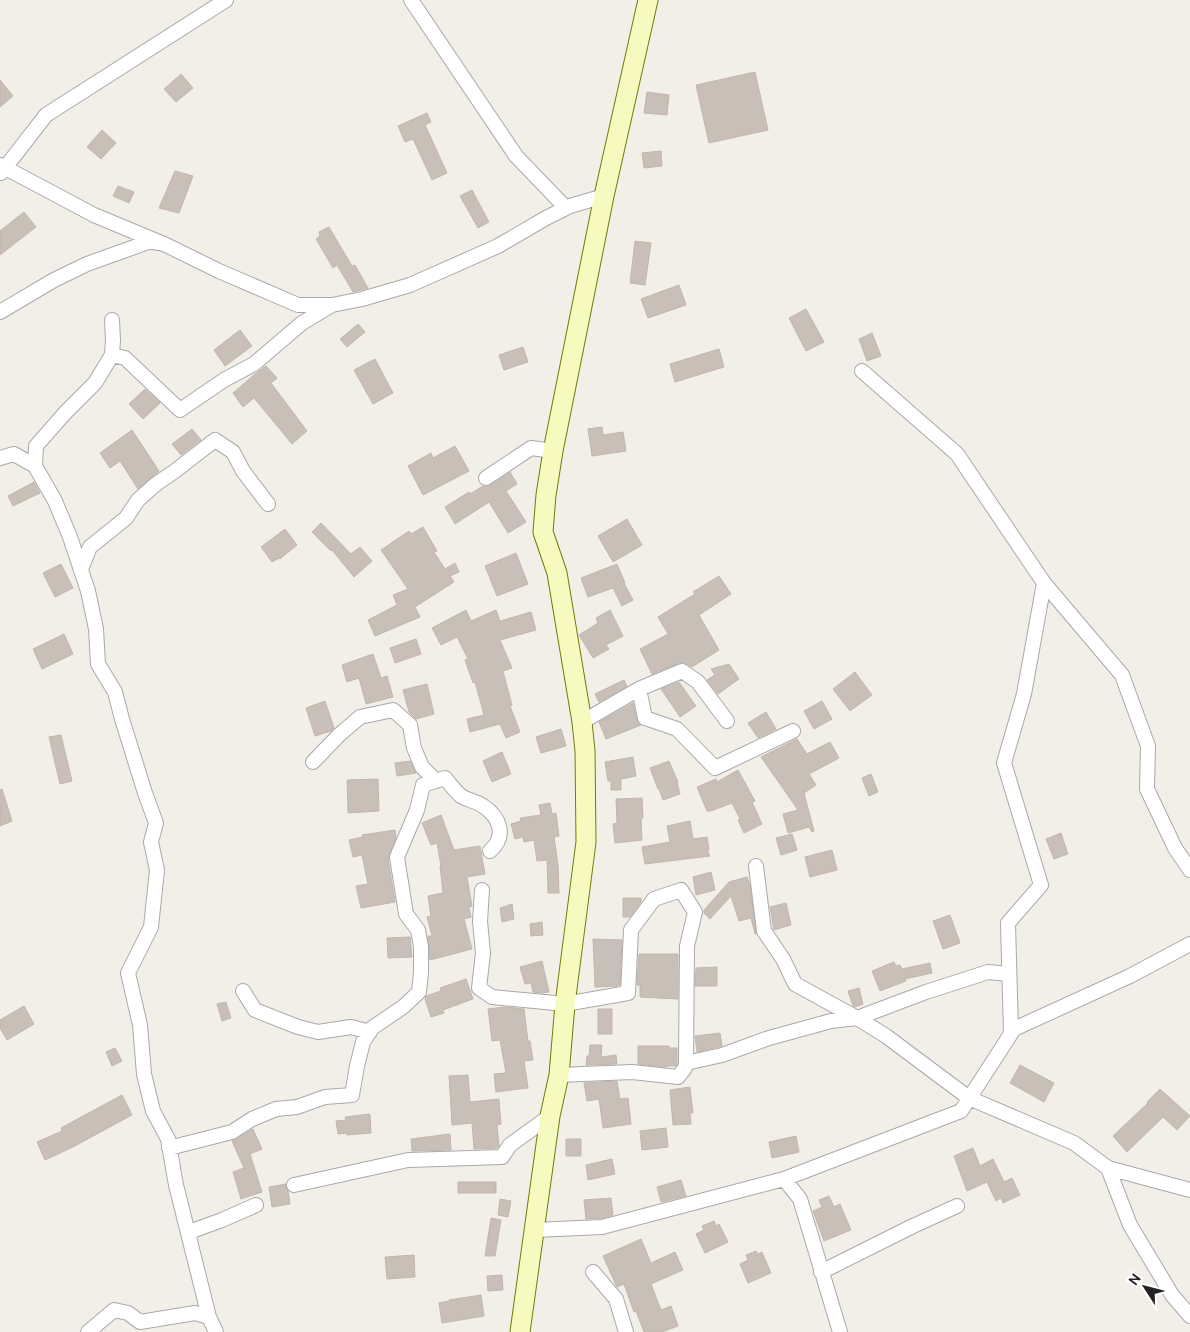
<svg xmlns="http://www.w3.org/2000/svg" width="1190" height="1332" viewBox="0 0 1190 1332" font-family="Ubuntu,sans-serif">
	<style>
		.building { fill: #c7bfb8; stroke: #c4b6ab }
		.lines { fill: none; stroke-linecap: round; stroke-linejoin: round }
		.minor-casing { stroke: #a9a9a9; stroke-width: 16 }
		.secondary-casing { stroke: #707d05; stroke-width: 21 }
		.minor { stroke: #fff; stroke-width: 14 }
		.secondary { stroke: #f7fabf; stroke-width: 19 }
	</style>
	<rect width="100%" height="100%" fill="#f2efe9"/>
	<path class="building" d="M755,72L768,130L709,143L696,85Z
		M181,74L193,88L176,102L164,89Z
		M0,80L13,96L0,107Z
		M647,92L669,95L667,115L644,113Z
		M427,113L431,122L425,125L447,173L432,180L413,139L405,142L398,126Z
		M102,130L116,143L101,159L87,147Z
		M661,151L662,166L644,168L642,153Z
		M175,171L193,176L179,213L159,208Z
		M118,186L134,192L129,203L113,196Z
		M472,190L489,222L478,228L460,196Z
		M24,212L36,227L0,255V231Z
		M329,227L352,266L355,265L368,288L353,292L337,265L333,268L316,239L320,236L319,232Z
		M635,241L651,243L645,285L630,283Z
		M679,285L686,305L648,318L641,299Z
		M806,309L824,342L806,351L789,318Z
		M358,324L365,332L347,347L340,339Z
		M240,330L252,346L225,366L214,350Z
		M872,333L881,356L867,361L859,339Z
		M523,347L528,362L504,370L499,355Z
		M719,349L724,367L675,382L670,364Z
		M375,359L393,393L373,404L354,370Z
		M266,366L277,378L271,383L307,431L292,444L254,398L243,407L233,393L255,374Z
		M145,389L160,403L143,419L129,404Z
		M602,427L603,435L623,432L626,451L592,456L588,429Z
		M192,429L201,440L181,455L172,444Z
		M132,430L159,471L138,489L120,461L110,468L100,453Z
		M455,446L469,471L423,495L408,466L431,453L433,458Z
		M510,472L517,484L506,491L526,522L508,533L489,502L455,524L445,507L469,492L470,494L483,486L487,487L491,485Z
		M34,482L40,493L13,506L8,496Z
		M627,519L642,545L613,562L598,536Z
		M321,523L351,554L360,547L372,561L354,577L332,550L331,551L312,532Z
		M423,527L437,551L434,552L445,569L455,563L459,572L450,576L454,582L415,607L420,617L375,636L368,620L397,605L393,595L408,589L381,550L409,531L411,534Z
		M285,529L297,545L280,559L279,558L272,562L261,547Z
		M516,553L528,584L497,596L485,566Z
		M61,564L73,588L55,597L43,573Z
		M617,564L625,583H624L633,600L622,606L613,588L588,597L581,578Z
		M719,576L731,594L699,615L719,650L692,667L683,662L679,663L652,674L640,649L668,634L658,617L695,594L693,592Z
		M466,610L471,621L496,610L500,621L531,612L536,630L500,640L512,668L503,671L512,705L510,706L520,732L506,738L500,724L470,732L467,719L484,715L475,682L473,683L465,660L468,659L457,637L441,645L432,628Z
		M610,610L623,636L606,645L609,649L593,658L579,635L598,623L596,618Z
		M64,634L73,654L42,669L33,649Z
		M416,639L421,654L395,663L390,648Z
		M373,654L381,678L387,676L393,697L366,704L359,678L347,682L342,665Z
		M729,664L739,679L718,694L707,680L715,675L711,669Z
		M855,672L872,695L850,711L833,689Z
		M624,680L627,686L599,702L595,694Z
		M679,682L696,706L680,717L661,689Z
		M427,684L434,714L416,719L409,712L403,690Z
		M325,701L334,728L331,731L315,736L306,708Z
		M822,701L832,719L814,729L804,711Z
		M633,703L637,720L641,725L606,739L599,722Z
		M766,712L776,729L758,738L748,723Z
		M561,729L566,746L541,753L536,737Z
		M61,735L72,781L60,784L49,737Z
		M797,739L807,754L830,742L839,758L809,774L816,785L804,793L814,831L812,832L809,827L788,833L783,814L798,810L761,757Z
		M502,752L511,774L492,782L483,761Z
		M633,757L636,776L621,779V790H611V781H608L605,762Z
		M410,761L416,773L397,776L395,763Z
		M669,761L678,782H677L680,794L663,800L659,789H658L650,768Z
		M738,770L755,801L752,802L762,824L744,833L738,820L740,819L732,803L711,811H707L697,787L716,779L717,782Z
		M871,774L878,792L869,796L862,778Z
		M378,779L379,811L348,813L347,780Z
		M2,789L12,821L0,826V790Z
		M642,798L643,818H641L642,840L615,843L613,824L617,823L616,799Z
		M550,803L552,814L556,813L559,836L554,837L558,865L559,893H548L547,860L537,861L534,840L524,842L523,837L515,839L511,824L521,821L520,818L541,815L539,805Z
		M441,815L454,850L480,846L485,874L467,877L472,906L469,907L471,917L464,919L472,949L430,960L428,936H432L427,917L431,916L428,896L443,893L440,866H441L437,843L431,845L422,823Z
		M690,821L693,839L707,837L709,850H707L710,856L645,864L642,847L670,842L667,826Z
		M395,830L396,838L388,858L395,902L361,908L356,886L368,884L362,855L353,857L349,840L363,837L362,835Z
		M1061,833L1068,854L1054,859L1046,839Z
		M792,834L797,850L781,855L776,838Z
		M832,850L837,870L810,877L805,857Z
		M711,872L715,890L696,895L693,877Z
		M747,877L750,885L756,934H755L751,918L739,921L731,896L710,919L704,913V910L729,882Z
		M623,898H641V902L630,917H623Z
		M786,903L791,925L774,930L770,907Z
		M512,904L514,919L502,922L500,908Z
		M950,915L960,943L943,949L933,921Z
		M542,922L543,935L531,936L530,924Z
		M410,937L412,957L388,958L387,938Z
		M593,939L622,940L620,986L595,987Z
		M639,954H678V999L640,997V985H637Z
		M542,961L549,992L542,993L533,992L531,983L525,984L520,967Z
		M894,962L896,966L900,965L902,969L930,963L932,973L905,979L906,981L880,991L872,971Z
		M717,967V986H695L696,968Z
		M466,979L473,999L443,1010L444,1013L431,1017L425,999L426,996L441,991L440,988Z
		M859,988L863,1004L855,1007L853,1006L848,991Z
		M226,1002L231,1018L222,1021L217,1004Z
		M24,1006L34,1024L7,1040L0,1028V1020Z
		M505,1007L524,1009L528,1041H530L533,1060L524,1061L528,1088L496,1092L494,1074L506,1073L500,1040L492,1041L488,1009Z
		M598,1009H612V1034H598Z
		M720,1033L722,1046L697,1052L695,1036Z
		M590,1045H602L601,1057L616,1055L617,1064L586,1065L587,1056H589Z
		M638,1046H669V1048H677V1064L676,1066H667V1067L638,1064Z
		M115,1048L122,1061L112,1066L106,1052Z
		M1020,1065L1054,1083L1044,1102L1010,1083Z
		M468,1075L470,1102L499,1099L501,1124L497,1125L499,1146L497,1148L474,1149L472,1123L452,1125L449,1076Z
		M617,1081L620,1099L628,1098L631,1124L603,1128L599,1099L587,1101L584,1083Z
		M690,1087L693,1113H690L691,1124L673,1125L670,1090Z
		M1160,1089L1190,1116L1177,1130L1163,1117L1127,1152L1113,1136L1148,1103L1147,1102Z
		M122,1095L132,1115L71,1148L45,1160L37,1142L62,1131L61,1128Z
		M370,1114L371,1133L347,1135V1133L338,1134L336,1121L346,1120L345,1117Z
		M666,1128L668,1147L642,1150L640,1131Z
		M253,1129L262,1149L250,1154L262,1192L241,1199L233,1172L244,1168L232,1141L237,1139Z
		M450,1134L451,1150L412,1151L411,1139Z
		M796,1136L799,1152L772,1158L769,1142Z
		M566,1139H581V1156H566Z
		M973,1148L980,1166L993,1159L1004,1182L1012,1178L1020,1195L1003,1203L1001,1198L996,1201L987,1182L967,1191L954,1156Z
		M612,1159L615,1174L588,1180L586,1165Z
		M681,1180L686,1196L661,1202L657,1187Z
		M458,1182H496V1193H458Z
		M286,1184V1187L288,1191L290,1204L272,1207L269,1187Z
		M829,1196L834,1207L840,1204L851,1230L824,1241L813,1211L822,1207L819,1200Z
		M611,1198L613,1215L603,1218L586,1219L584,1200Z
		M500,1199L511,1201L508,1217L498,1215Z
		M491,1218L501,1220L495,1256H485Z
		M714,1221L716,1226L719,1224L728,1242L705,1253L696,1234L704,1230L702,1226Z
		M641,1239L651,1263L675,1252L683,1270L651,1284L661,1310L671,1306L678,1326L662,1332H644L636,1311L634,1312L624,1284L617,1287L616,1285L603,1256Z
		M756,1251L758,1254L762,1252L771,1273L748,1283L740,1264L748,1260L746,1255Z
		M414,1255L415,1277L387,1279L385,1257Z
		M502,1275L503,1290L488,1291L487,1276Z
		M481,1295L484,1316L442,1323L439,1303L449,1301V1300Z"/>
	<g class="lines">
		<g class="minor-casing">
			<path id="minor" d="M411,0L516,156L566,208
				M0,165L94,215L166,245L219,271L298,305H332L362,299L410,285L498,246L546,218L570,206L604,196
				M1,173L46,115L226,0
				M0,312L54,280L87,264L151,241L158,243
				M112,355L125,358L180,410L224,380L254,364L302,323L332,305
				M862,371L957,454L1044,583L1024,694L1004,763L1041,885L1008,923L1011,1033
				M0,458L14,454L35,466L55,501L70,537L88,591L96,629L98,664L115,692L122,719L145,793L156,823L151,842L157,870L151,927L128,973L140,1025L144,1074L153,1111L168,1139L176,1185L209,1317L216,1332
				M35,466L36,446L65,413L95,383L112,355L113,340L112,320
				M486,478L531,448L553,451
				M81,569L90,547L126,518L138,500L156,484L175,471L215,440L233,452L243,471L268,504
				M1044,583L1122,675L1148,746L1147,789L1175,848L1190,870
				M639,689L645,718L677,729L715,768L793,731
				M582,722L639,689L682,671L698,682L727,721
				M313,762L339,735L360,717L393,710L410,725L414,748L422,767L436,781
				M756,866L764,931L783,959L795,984L857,1018L926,992L988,972L1009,974
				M482,890L480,921L483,953L479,988L492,997L565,1004L628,993L631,930L654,899L681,890L695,912L687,946L686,1063
				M243,991L255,1010L298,1027L318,1032L351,1027L370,1032
				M559,1075L632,1072L678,1077L685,1068L686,1063L722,1055L769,1038L831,1021L857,1018L886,1036L969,1098L1074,1143L1108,1168L1190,1190
				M169,1148L232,1132L252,1119L276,1109L297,1107L325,1097L352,1095L357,1066L363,1042L372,1028L403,1007L419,992L421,972V947L418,930L406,914L397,857L417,810L423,785L445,778C450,784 455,791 461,796C467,800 476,801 483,806C500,817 507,836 490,851
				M1108,1168L1130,1225L1172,1295L1190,1316
				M784,1179L800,1199L840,1332
				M294,1185L408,1160L502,1157L510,1145L550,1116
				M534,1230L602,1227L784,1179L961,1111L1014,1029L1130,976L1190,944
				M189,1232L222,1220L256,1205
				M593,1272L616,1299L626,1332
				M821,1272L913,1226L957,1206
				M88,1332L114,1310L128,1313L140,1322L195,1313L209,1317"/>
		</g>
		<g class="secondary-casing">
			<path id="secondary" d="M520,1332L550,1116L559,1075L565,1004L586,842L585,751L582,722L557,573L543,532L546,495L553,451L604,196L648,0"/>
		</g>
		<use href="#minor" class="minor"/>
		<use href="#secondary" class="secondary"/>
	</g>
	<g transform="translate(1145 1287) rotate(306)" stroke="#ffffff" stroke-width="4" paint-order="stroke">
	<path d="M0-4L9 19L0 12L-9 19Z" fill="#222222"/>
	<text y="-8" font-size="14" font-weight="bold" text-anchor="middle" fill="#222222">N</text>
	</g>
</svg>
